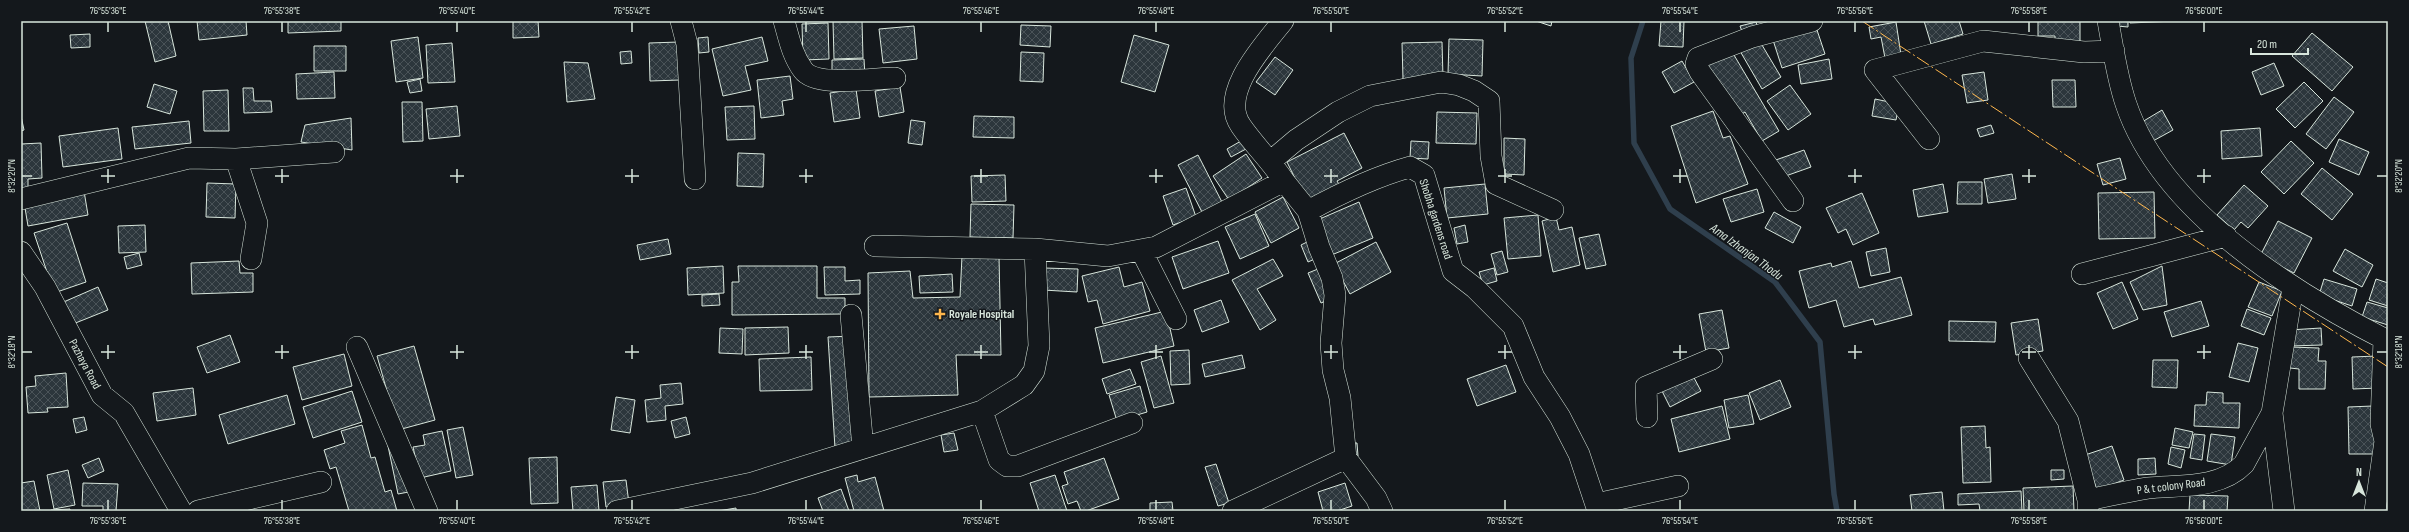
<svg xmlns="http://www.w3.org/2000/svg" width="2409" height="532" viewBox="0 0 2409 532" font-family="'Sofia Sans Condensed',sans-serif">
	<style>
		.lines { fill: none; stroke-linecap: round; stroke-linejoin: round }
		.stream { stroke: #2f3f4d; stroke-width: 5.5 }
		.building { fill: url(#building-cross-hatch); stroke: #d8e6dc }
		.minor-casing { stroke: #d8e6dc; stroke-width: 22 }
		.minor { stroke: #14181c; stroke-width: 21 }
		.power { stroke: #ffb74d; stroke-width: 1; stroke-dasharray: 14 3 2 3; stroke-linecap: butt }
		.ticks { fill: none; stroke: #d8e6dc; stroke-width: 1.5 }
		.poi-dot { fill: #ffb74d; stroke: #14181c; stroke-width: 1.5 }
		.labels { text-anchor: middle; stroke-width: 3; stroke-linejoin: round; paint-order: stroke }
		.street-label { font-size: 12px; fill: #d8e6dc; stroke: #14181c }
		.poi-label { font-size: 12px; font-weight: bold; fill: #d8e6dc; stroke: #14181c; text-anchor: start }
		.water-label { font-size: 13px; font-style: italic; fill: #d8e6dc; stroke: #14181c }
		.neatline { fill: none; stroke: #d8e6dc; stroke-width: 1.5 }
		.ticks-label { font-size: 10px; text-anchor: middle; fill: #d8e6dc }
	</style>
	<defs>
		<pattern id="building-cross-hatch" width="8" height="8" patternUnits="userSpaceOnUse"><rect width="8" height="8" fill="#2c363c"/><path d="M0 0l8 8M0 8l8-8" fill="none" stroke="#4a5358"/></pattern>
	</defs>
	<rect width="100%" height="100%" fill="#14181c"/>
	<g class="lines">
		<path class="stream" d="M1643,21L1631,58L1634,143L1670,209L1775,282L1820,342L1834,494L1837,511"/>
	</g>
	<path class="building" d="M145,21H168L176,56L155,62Z
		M197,21H246L247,35L199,40Z
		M288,21H341V31L288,33Z
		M513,21H538L539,37L513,38Z
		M833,21H862L863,58L834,59Z
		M1536,21H1552L1551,26Z
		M1661,21H1684L1683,47L1659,46Z
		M1924,21H1959L1963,34L1931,44Z
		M2038,21H2080V45L2055,46V36H2038Z
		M2117,21H2128V27L2117,26Z
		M2130,21H2175L2130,23Z
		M1756,22L1759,30L1743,34L1740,26Z
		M1896,22L1901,55L1885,58L1881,37L1871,39L1869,27Z
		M828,23L829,59L803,60L802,24Z
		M1021,25L1051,26L1050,47L1020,45Z
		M914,26L917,59L883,63L879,29Z
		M1816,27L1825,54L1782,68L1773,40Z
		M2312,33L2353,67L2332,91L2292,56Z
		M90,34V47L71,48L70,35Z
		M1134,35L1169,45L1155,92L1121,82Z
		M418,37L423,78L396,82L391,41Z
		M708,37L709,52L699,53L698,38Z
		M762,37L768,61L745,66L751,90L723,96L712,49Z
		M1449,39L1483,40L1482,76L1448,74Z
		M1759,40L1781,77L1762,89L1740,51Z
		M679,42L680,80L650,81L649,43Z
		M1442,42L1443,78L1403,79L1402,43Z
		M452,43L455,82L428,83L426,45Z
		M314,46H346V71H314Z
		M1731,50L1779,131L1762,141L1745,112L1739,116L1707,64Z
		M631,51L632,63L621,64L620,52Z
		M1021,52L1044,53L1043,82L1020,81Z
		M1275,57L1293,70L1275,95L1256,82Z
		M864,59L865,77L832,78V60Z
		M1829,59L1832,79L1801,84L1798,65Z
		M1682,61L1694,82L1674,93L1662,72Z
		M564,62L588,63L595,99L567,102Z
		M2274,63L2284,86L2261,95L2252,72Z
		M334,72L335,98L297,99L296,74Z
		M1984,72L1988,100L1967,103L1962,75Z
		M790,76L793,99L782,101L784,115L761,118L757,80Z
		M420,79L422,91L410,93L407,82Z
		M2052,80H2075L2076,107H2053Z
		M2304,82L2323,101L2295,128L2276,109Z
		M154,84L177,91L170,114L147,107Z
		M1790,85L1811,114L1788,130L1767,101Z
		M900,87L904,112L879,117L875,91Z
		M243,88H253L254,101H271L272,112L244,113Z
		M856,89L860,118L834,122L830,93Z
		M228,90L229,131H204L203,91Z
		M2334,97L2354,112L2326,149L2306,134Z
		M1875,99L1899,104L1896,120L1872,116Z
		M402,102H422L423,141L403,142Z
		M457,106L460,136L429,139L426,109Z
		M754,106L755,139L727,140L725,107Z
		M2162,110L2173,130L2153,141L2142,122Z
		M1713,111L1723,138L1730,136L1748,184L1696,203L1671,126Z
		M1437,112L1477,113L1476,144L1436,143Z
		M21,116L24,130L21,131Z
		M974,116L1014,117V138L973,137Z
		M351,118L352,150L301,142L305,125Z
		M911,120L925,122L922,145L908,143Z
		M189,121L191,143L135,149L132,127Z
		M1991,125L1994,133L1980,137L1977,129Z
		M118,128L122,159L63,167L59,136Z
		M2260,128L2262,156L2222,159L2221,131Z
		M1344,133L1362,168L1337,181L1340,186L1307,203L1287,162Z
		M1504,138L1525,139L1524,175L1504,174Z
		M2339,139L2369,152L2359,175L2329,162Z
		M1241,141L1246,149L1231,157L1227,149Z
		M1411,141L1429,142L1428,159L1410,158Z
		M2291,141L2314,163L2284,194L2261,172Z
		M41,143L42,178L28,179V190H21V144Z
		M1804,150L1811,167L1780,178L1773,161Z
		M738,153L764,154L763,187L737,186Z
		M1246,154L1262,178L1229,200L1213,176Z
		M1198,155L1225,208L1205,218L1178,165Z
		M2120,158L2126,179L2103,185L2097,164Z
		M2322,168L2353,194L2332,220L2301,194Z
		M2012,174L2016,199L1988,203L1984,179Z
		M1005,175L1006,201L972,202L971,176Z
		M1958,182H1982V204H1957Z
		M207,183L236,184L235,218L206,217Z
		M1485,184L1488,214L1447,218L1444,188Z
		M1943,184L1948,212L1918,217L1913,190Z
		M2244,185L2268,206L2248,228L2241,222L2234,230L2217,215Z
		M1186,188L1196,217L1173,225L1163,196Z
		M1757,189L1764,212L1731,222L1723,199Z
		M84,191L88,215L28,226L24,202Z
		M2154,192L2155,238L2099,239L2098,193Z
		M1862,193L1879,233L1853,245L1846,229L1838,233L1826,208Z
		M1283,197L1299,228L1271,243L1255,212Z
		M1359,202L1373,238L1329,256L1315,221Z
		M971,204L1014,205L1013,238L970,237Z
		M1774,212L1801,227L1793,243L1765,228Z
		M1255,214L1269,246L1240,259L1225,227Z
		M1538,215L1541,256L1508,259L1504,218Z
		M1556,217L1559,230L1572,227L1580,265L1553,272L1542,221Z
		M2278,221L2312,238L2294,273L2260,256Z
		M67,223L86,282L54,293L34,233Z
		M145,225L146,252L119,253L118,226Z
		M1465,225L1468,242L1457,244L1454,228Z
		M1599,234L1606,265L1586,269L1579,238Z
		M668,239L671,254L640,260L637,245Z
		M1218,241L1229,273L1183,289L1172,257Z
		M1309,241L1317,258L1308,262L1301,245Z
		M1376,242L1391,272L1350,294L1334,264Z
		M1886,248L1890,272L1871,276L1866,252Z
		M2345,249L2373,265L2362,287L2333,271Z
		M1502,251L1508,272L1497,275L1491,254Z
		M139,253L142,265L127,269L124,257Z
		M962,256H999L1001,355H956L958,395L869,397L868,273L910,271L913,298L960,297Z
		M1273,259L1283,276L1257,289L1276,320L1260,330L1232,280Z
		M239,261L240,273H253V292L192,294L191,263Z
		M1851,261L1859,288L1901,277L1912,315L1875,325L1873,319L1844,327L1836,300L1809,308L1799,271L1831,263L1832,267Z
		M723,266L724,293L688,295L687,268Z
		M738,266H817V298H845V314L732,315V282H739Z
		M2162,266L2167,305L2143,310L2130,282Z
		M824,267H845V281L860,280V294L825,295Z
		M1119,267L1124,287L1142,282L1150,311L1103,324L1097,300L1088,302L1082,276Z
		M1044,268L1078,269L1077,292L1043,290Z
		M1494,268L1497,281L1483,285L1479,272Z
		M1318,269L1331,299L1321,303L1308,273Z
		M952,274L953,292L920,293L919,276Z
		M2324,279L2357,289L2352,306L2319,295Z
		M2376,279L2388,283V306L2369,300Z
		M2122,282L2138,319L2113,329L2097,293Z
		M2259,282L2282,291L2272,316L2248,307Z
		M98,287L108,310L68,326L59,304Z
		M719,294L720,305L702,306V295Z
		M1221,300L1229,322L1202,332L1194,310Z
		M2201,301L2209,326L2172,337L2164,312Z
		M2367,302L2388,308V325L2362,317Z
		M2247,309L2271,318L2264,335L2241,326Z
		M1722,310L1729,348L1706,352L1699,314Z
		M1166,311L1174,346L1103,363L1095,328Z
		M2038,319L2043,351L2016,355L2011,323Z
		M1949,321L1996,322L1995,342L1949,341Z
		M788,327L789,353L745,355V328Z
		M720,328L743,329L742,354L719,353Z
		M2321,328L2322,345L2290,346L2289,330Z
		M230,335L240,362L207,373L197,347Z
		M852,336L859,447L835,448L828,337Z
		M2238,343L2258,348L2249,382L2229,377Z
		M414,346L435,420L398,430L377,356Z
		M2290,347L2319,348L2318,361H2326L2325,389H2299V369L2290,368Z
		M1189,350L1190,384L1171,385L1170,351Z
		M344,354L352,386L302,400L293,367Z
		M1242,355L1245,368L1205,377L1202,364Z
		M1161,356L1174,403L1154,408L1141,362Z
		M2377,356L2378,388L2353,389L2352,357Z
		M811,357L812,390L760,391L759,359Z
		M2153,360H2178L2177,388L2152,387Z
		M1506,365L1516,392L1477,406L1467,379Z
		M1130,369L1136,384L1107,394L1102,379Z
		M1691,372L1701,391L1670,407L1660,387Z
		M66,373L68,407L47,408L48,412L28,413L26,387L36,386L35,376Z
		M1780,380L1791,407L1760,420L1749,393Z
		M681,383L683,404L665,406L666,420L647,422L645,400L661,398L660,385Z
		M1140,386L1147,412L1117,421L1109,395Z
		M193,388L196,415L157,421L153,393Z
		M352,391L362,422L313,438L303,407Z
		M2207,392L2223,393V403H2240L2239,428L2194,426L2195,405H2206Z
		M287,395L295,424L228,444L219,415Z
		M1748,395L1754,424L1729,428L1724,400Z
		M616,397L635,400L630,433L611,430Z
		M1722,406L1730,439L1679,452L1671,419Z
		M2373,406L2380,454H2349L2348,407Z
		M84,417L87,430L76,433L73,419Z
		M686,417L690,434L675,438L671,421Z
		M362,425L371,458L375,457L385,492L391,490L397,511H349L336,467L330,469L324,450L345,443L341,431Z
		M1985,426L1986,448L1990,447L1991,482L1963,483L1961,427Z
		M463,427L473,475L456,478L447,430Z
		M2175,428L2193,432L2189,448L2172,445Z
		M442,431L451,471L420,478L413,447L425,445L423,435Z
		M954,433L958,450L944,452L941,435Z
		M2194,434L2205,435L2202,460L2190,458Z
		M2211,434L2235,437L2231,465L2207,461Z
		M404,443L414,491L398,494L388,446Z
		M1347,443H1357L1358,456L1348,457Z
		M2112,446L2124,480L2097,490L2085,455Z
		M2171,447L2185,450L2181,468L2168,464Z
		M557,457L558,503L531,504L529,458Z
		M99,458L104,471L88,478L82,465Z
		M1104,458L1119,499L1086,511H1081L1077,501L1068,504L1062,486L1068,484L1064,472Z
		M2155,458L2156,474L2138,475V459Z
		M1216,464L1229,503L1218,506L1205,467Z
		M68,470L75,505L54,509L47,475Z
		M2051,470H2064V479L2051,480Z
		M857,475L858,482L875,477L884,511H854L845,478Z
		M1055,475L1067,511H1039L1030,483Z
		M626,480L629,504L606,507L603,482Z
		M34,481L40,511H21V483Z
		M83,483L118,484L116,511H103V506H82Z
		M1345,483L1352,506L1337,511H1323L1318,492Z
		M597,485L599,511H573L571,487Z
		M2073,486L2074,511H2024L2023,488Z
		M841,489L849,511H823L818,498Z
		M2021,491L2022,511H1980L1979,504L1958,505V494Z
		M1942,492L1944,511H1912L1910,495Z
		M2190,495L2228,496L2227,511H2189Z
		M1172,502L1173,511H1150V503Z
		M736,508V511H718Z
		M70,509V511H52L51,510Z"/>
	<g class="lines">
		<g class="minor-casing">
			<path id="minor" d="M681,21L687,44L695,179
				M784,21C789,38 792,55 803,70C816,88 875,78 895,78
				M2108,21C2113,48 2117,78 2126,104C2162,212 2292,292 2388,341
				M1929,139L1875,70L1983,41L2084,52L2114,51
				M236,159L257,223L251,259
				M1271,161L1296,140L1338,112L1370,96L1441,82L1459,85L1474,91L1489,101L1491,156L1496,184L1553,210
				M1284,181L1308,211L1319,247L1332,278L1335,295L1331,343L1333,370L1340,398L1346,458L1376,498L1382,511
				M21,199L189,158L236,159L334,152
				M1793,201L1700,72L1696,64L1698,58L1752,37L1812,21
				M1308,211C1341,193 1374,177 1410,167L1424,175L1453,271L1475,288L1513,326L1534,377L1560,417L1579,454L1598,511
				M875,246L1035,249
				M1141,250L1176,319
				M21,252L45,287L102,395L124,413L181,511
				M2082,274L2226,236
				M851,315L863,448
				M357,347L427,511
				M2029,358L2068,421L2088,500
				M982,411L999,460L1007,466H1018L1132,423
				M2272,413L2284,511
				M1647,417L1646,387L1712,359
				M1596,504L1678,486
				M198,511L321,482
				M617,511L752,483L982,411L1024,385L1034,371L1039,346L1035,249L1108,256L1156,247L1284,181C1271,161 1254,145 1241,126C1218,94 1264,45 1283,21
				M1233,511L1346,458
				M2088,511V500C2108,496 2128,491 2148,488C2180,485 2220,489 2244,464L2272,413L2293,288
				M2375,511L2385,441L2381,424L2384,339"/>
		</g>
		<use href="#minor" class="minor"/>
		<path class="power" d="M1862,21L2388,367"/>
	</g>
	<path class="ticks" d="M108,22V32M282,22V32M457,22V32M632,22V32M806,22V32M981,22V32M1156,22V32M1331,22V32M1505,22V32M1680,22V32M1855,22V32M2029,22V32M2204,22V32M108,169V183M282,169V183M457,169V183M632,169V183M806,169V183M981,169V183M1156,169V183M1331,169V183M1505,169V183M1680,169V183M1855,169V183M2029,169V183M2204,169V183M22,176H32M101,176H115M275,176H289M450,176H464M625,176H639M799,176H813M974,176H988M1149,176H1163M1324,176H1338M1498,176H1512M1673,176H1687M1848,176H1862M2022,176H2036M2197,176H2211M2377,176H2387M108,345V359M282,345V359M457,345V359M632,345V359M806,345V359M981,345V359M1156,345V359M1331,345V359M1505,345V359M1680,345V359M1855,345V359M2029,345V359M2204,345V359M22,352H32M101,352H115M275,352H289M450,352H464M625,352H639M799,352H813M974,352H988M1149,352H1163M1324,352H1338M1498,352H1512M1673,352H1687M1848,352H1862M2022,352H2036M2197,352H2211M2377,352H2387M108,500V510M282,500V510M457,500V510M632,500V510M806,500V510M981,500V510M1156,500V510M1331,500V510M1505,500V510M1680,500V510M1855,500V510M2029,500V510M2204,500V510"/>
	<path class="poi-dot" d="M938 308h4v4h4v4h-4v4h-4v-4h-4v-4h4z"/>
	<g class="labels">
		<g class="street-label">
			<text transform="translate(1436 219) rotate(72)" y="4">Shobha gardens road</text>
			<text transform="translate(85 364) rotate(62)" y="4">Pazhaya Road</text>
			<text transform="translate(2171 486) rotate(-7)" y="4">P &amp; t colony Road</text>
		</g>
		<g class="poi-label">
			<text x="949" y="318">Royale Hospital</text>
		</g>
		<g class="water-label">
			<text transform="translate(1747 251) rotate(36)" y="5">Ama Izhanjan Thodu</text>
		</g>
	</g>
	<rect width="2409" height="532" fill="none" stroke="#14181c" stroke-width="44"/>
	<g transform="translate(2359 482)" stroke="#14181c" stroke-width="3" paint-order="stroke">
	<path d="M0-3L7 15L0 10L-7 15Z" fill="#d8e6dc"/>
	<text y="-6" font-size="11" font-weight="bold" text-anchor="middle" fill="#d8e6dc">N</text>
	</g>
	<path d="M2251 48v6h57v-6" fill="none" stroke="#d8e6dc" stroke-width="2"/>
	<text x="2257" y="48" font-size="12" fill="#d8e6dc" stroke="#14181c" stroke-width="3" paint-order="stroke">20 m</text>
	<rect x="22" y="22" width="2365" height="488" class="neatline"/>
	<g class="ticks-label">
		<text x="108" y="14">76°55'36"E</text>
		<text x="282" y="14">76°55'38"E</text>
		<text x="457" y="14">76°55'40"E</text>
		<text x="632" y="14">76°55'42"E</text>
		<text x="806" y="14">76°55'44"E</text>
		<text x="981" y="14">76°55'46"E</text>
		<text x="1156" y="14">76°55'48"E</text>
		<text x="1331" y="14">76°55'50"E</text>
		<text x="1505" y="14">76°55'52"E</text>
		<text x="1680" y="14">76°55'54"E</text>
		<text x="1855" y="14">76°55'56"E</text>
		<text x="2029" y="14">76°55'58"E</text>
		<text x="2204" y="14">76°56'00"E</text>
		<text transform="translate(11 176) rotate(-90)" y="4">8°32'20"N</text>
		<text transform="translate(2398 176) rotate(-90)" y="4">8°32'20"N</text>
		<text transform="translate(11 352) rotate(-90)" y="4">8°32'18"N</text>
		<text transform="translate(2398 352) rotate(-90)" y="4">8°32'18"N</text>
		<text x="108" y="524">76°55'36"E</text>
		<text x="282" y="524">76°55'38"E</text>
		<text x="457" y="524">76°55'40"E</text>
		<text x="632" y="524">76°55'42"E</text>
		<text x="806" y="524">76°55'44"E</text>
		<text x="981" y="524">76°55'46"E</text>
		<text x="1156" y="524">76°55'48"E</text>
		<text x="1331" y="524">76°55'50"E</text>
		<text x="1505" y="524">76°55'52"E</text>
		<text x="1680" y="524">76°55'54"E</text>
		<text x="1855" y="524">76°55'56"E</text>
		<text x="2029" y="524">76°55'58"E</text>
		<text x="2204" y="524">76°56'00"E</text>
	</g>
</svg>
